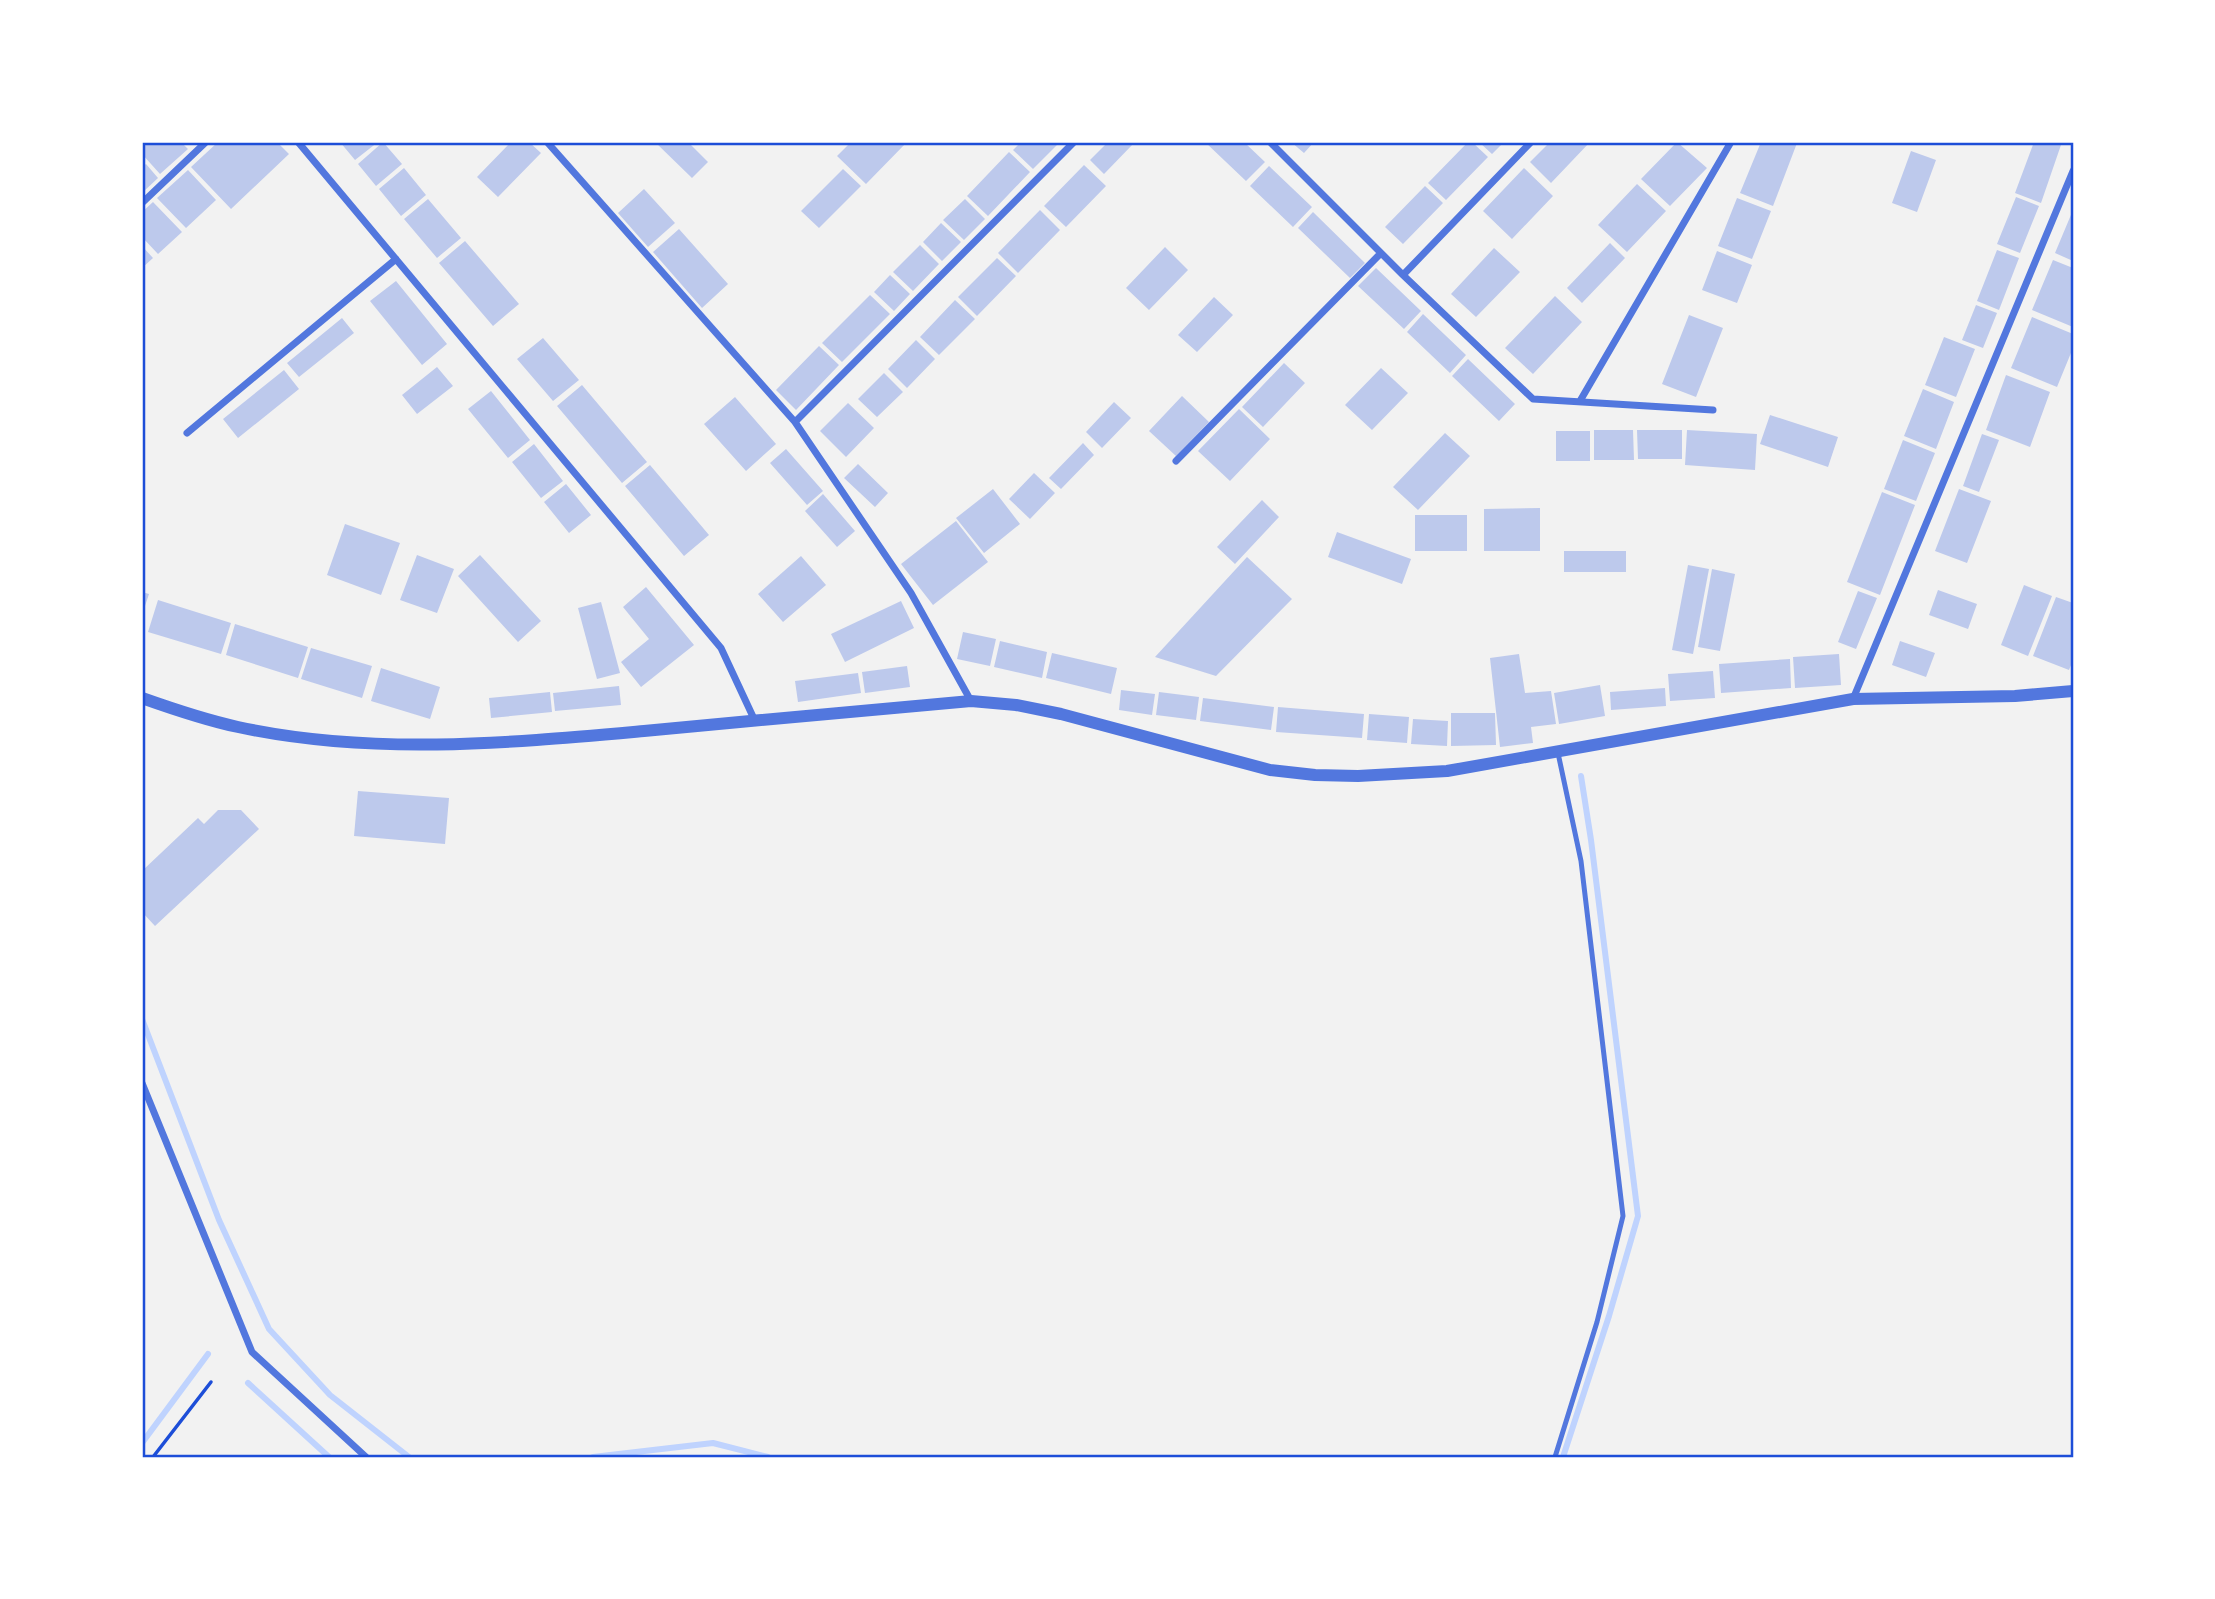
<svg xmlns="http://www.w3.org/2000/svg" width="2215" height="1599" viewBox="0 0 2215 1599" font-family="'Zilla Slab',serif">
	<style>
		.lines { fill: none; stroke-linecap: round; stroke-linejoin: round }
		.stream { stroke: #bfd3fe; stroke-width: 6 }
		.building { fill: #bdc9ec }
		.path { stroke: #1d4ed8; stroke-width: 3.5 }
		.service { stroke: #5277de; stroke-width: 5 }
		.minor { stroke: #5277de; stroke-width: 7 }
		.tertiary { stroke: #5277de; stroke-width: 12 }
		.neatline { fill: none; stroke: #1d4ed8; stroke-width: 2.5 }
	</style>
	<rect width="100%" height="100%" fill="#f2f2f2"/>
	<g class="lines">
		<path class="stream" d="M142,1019L219,1220L269,1329L330,1395L409,1457
			M248,1383L329,1457
			M142,1443L208,1354
			M593,1457L713,1443L768,1457
			M1563,1457L1609,1316L1638,1216L1591,840L1581,776"/>
	</g>
	<path class="building" d="M149,142H181L188,149L160,174L142,154V148Z
		M218,142H277L289,154L231,209L191,167Z
		M340,142H378L355,160Z
		M383,142L402,164L376,186L358,164Z
		M511,142H529L541,153L498,197L477,177Z
		M655,142H688L708,162L692,178Z
		M851,142H907L866,184L837,156Z
		M1021,142H1060L1033,169L1013,150Z
		M1108,142H1135L1104,174L1090,160Z
		M1205,142H1244L1265,162L1246,181Z
		M1291,142H1314L1304,153Z
		M1468,142H1472L1488,157L1446,200L1428,183Z
		M1479,142H1504L1492,154Z
		M1550,142H1590L1551,183L1530,162Z
		M1677,142L1707,168L1670,206L1641,179Z
		M1761,142L1797,143L1773,206L1740,193Z
		M2034,142H2062L2041,203L2015,193Z
		M1911,151L1936,160L1917,212L1892,203Z
		M1009,152L1030,172L988,216L967,196Z
		M146,164L158,178L142,193V167Z
		M1084,165L1106,186L1066,227L1044,206Z
		M1269,166L1312,207L1293,227L1250,186Z
		M404,168L426,195L401,216L379,189Z
		M1524,168L1553,196L1512,239L1483,211Z
		M843,169L861,186L819,228L801,211Z
		M188,170L216,200L186,228L157,198Z
		M1637,184L1666,211L1627,252L1598,225Z
		M1425,186L1443,203L1403,244L1385,227Z
		M644,189L675,223L648,247L618,213Z
		M2016,197L2039,206L2020,253L1997,244Z
		M1737,198L1771,211L1752,259L1718,246Z
		M428,199L461,238L437,258L404,219Z
		M965,199L985,219L964,240L943,220Z
		M153,202L182,232L158,254L142,237V212Z
		M1040,210L1060,230L1018,273L998,253Z
		M2073,210V261L2055,253Z
		M1313,212L1365,263L1350,278L1298,228Z
		M941,223L961,242L942,261L923,242Z
		M679,229L728,284L702,308L653,252Z
		M465,241L519,304L493,326L439,263Z
		M1610,243L1625,258L1582,303L1567,288Z
		M920,245L939,264L913,291L893,272Z
		M142,246L153,258L142,268Z
		M1165,247L1188,270L1149,310L1126,288Z
		M1494,248L1520,272L1476,317L1451,294Z
		M1997,250L2019,258L1999,310L1977,301Z
		M1717,251L1752,265L1737,303L1702,290Z
		M997,258L1016,276L977,316L958,297Z
		M2053,260L2073,268V327L2032,310Z
		M1376,268L1421,311L1404,329L1358,286Z
		M890,275L910,294L894,311L874,292Z
		M396,281L447,344L422,365L370,301Z
		M870,295L890,314L842,362L822,343Z
		M1555,296L1582,322L1533,374L1505,348Z
		M1214,297L1233,315L1197,352L1178,335Z
		M955,300L975,319L939,355L920,337Z
		M1976,305L1997,313L1983,348L1962,340Z
		M1423,314L1466,355L1450,373L1407,332Z
		M1689,315L1723,328L1696,397L1662,384Z
		M2032,317L2073,334V348L2057,387L2011,368Z
		M342,318L354,333L299,377L287,363Z
		M1944,337L1975,349L1956,397L1925,385Z
		M543,338L579,380L553,401L517,359Z
		M916,340L935,359L907,388L888,369Z
		M819,346L839,365L796,410L776,390Z
		M1468,359L1515,404L1499,421L1452,376Z
		M1284,363L1305,383L1263,427L1242,407Z
		M437,367L453,386L417,414L402,395Z
		M1381,368L1408,393L1372,430L1345,405Z
		M284,370L299,389L238,438L223,419Z
		M884,373L903,392L877,417L858,399Z
		M2006,375L2050,392L2030,447L1986,430Z
		M582,385L647,462L622,483L557,406Z
		M1923,389L1954,402L1936,449L1904,436Z
		M491,391L530,440L508,458L468,409Z
		M1182,396L1209,422L1176,456L1149,431Z
		M735,397L776,444L746,471L704,424Z
		M1114,402L1131,418L1102,448L1086,432Z
		M848,403L874,428L846,457L820,431Z
		M1239,409L1270,439L1230,481L1198,451Z
		M1770,415L1838,437L1828,467L1760,444Z
		M1594,430H1633L1634,460H1594Z
		M1637,430H1682V459H1638Z
		M1687,430L1757,434L1755,470L1685,465Z
		M1556,431H1590V461H1556Z
		M1445,433L1470,456L1418,510L1393,487Z
		M1982,434L1999,440L1979,492L1963,486Z
		M1903,440L1935,453L1916,501L1884,489Z
		M1083,443L1094,455L1061,489L1049,478Z
		M534,444L563,481L541,498L512,462Z
		M786,449L823,491L807,505L770,463Z
		M858,464L888,493L875,507L844,478Z
		M650,465L709,535L684,556L625,486Z
		M1034,473L1055,493L1030,519L1009,499Z
		M566,484L591,515L569,533L544,502Z
		M993,489L1020,524L984,553L956,518Z
		M1959,489L1991,501L1967,563L1935,551Z
		M1882,492L1915,505L1880,595L1847,582Z
		M823,494L855,531L837,547L805,511Z
		M1262,500L1279,517L1235,564L1217,547Z
		M1540,508V551H1484V509Z
		M1415,515H1467V551H1415Z
		M956,521L988,562L933,605L901,564Z
		M345,524L400,543L381,595L327,575Z
		M1337,532L1411,559L1402,584L1328,557Z
		M1564,551H1626V572H1564Z
		M417,555L454,569L437,613L400,600Z
		M480,555L541,621L518,642L458,576Z
		M801,556L826,585L783,622L758,594Z
		M1247,557L1292,599L1216,676L1155,657Z
		M1688,565L1709,569L1693,654L1672,650Z
		M1712,569L1735,574L1720,651L1698,647Z
		M2024,585L2052,596L2028,656L2001,645Z
		M646,587L694,645L641,687L621,662L649,639L623,607Z
		M1938,590L1977,604L1968,629L1929,615Z
		M1858,591L1877,598L1856,649L1838,642Z
		M142,592L149,594L142,615Z
		M2056,597L2073,603V660L2069,670L2033,656Z
		M158,600L231,623L221,654L148,632Z
		M901,601L914,628L845,662L831,634Z
		M601,602L620,673L597,679L578,608Z
		M235,624L308,647L298,678L226,655Z
		M963,632L996,639L990,666L957,659Z
		M1000,641L1047,652L1042,678L994,667Z
		M1900,641L1935,653L1926,677L1892,665Z
		M311,648L372,666L362,698L301,679Z
		M1052,653L1117,668L1111,694L1046,678Z
		M1519,654L1525,693L1551,691L1556,724L1531,727L1533,743L1500,747L1490,658Z
		M1839,654L1841,685L1795,688L1793,657Z
		M1790,659L1791,688L1721,693L1719,664Z
		M907,666L910,687L865,693L862,672Z
		M381,668L440,687L430,719L371,701Z
		M1713,671L1715,698L1670,701L1668,674Z
		M858,673L861,693L798,702L795,681Z
		M1600,685L1605,716L1559,724L1554,693Z
		M619,686L621,705L555,711L553,693Z
		M1665,688L1666,706L1611,710L1610,692Z
		M1121,690L1155,694L1152,715L1119,710Z
		M550,692L552,712L491,718L489,698Z
		M1159,692L1199,697L1196,720L1156,715Z
		M1203,698L1274,707L1271,730L1200,721Z
		M1278,707L1364,714L1362,738L1276,732Z
		M1451,713H1495L1496,745L1451,746Z
		M1369,714L1409,717L1407,743L1367,740Z
		M1413,719L1448,721L1447,746L1411,744Z
		M358,791L449,798L445,844L354,836Z
		M218,810H241L259,829L155,926L142,912V871L198,818L204,824Z"/>
	<g class="lines">
		<path class="path" d="M153,1457L211,1382"/>
		<path class="service" d="M1555,1457L1597,1322L1623,1216L1581,861L1558,753"/>
		<path class="minor" d="M298,142L721,648L755,721
			M547,142L795,422L911,593L971,701
			M1270,142L1403,275L1533,399L1713,410
			M142,203L206,142
			M1403,275L1531,142
			M1580,401L1731,142
			M795,422L1074,142
			M187,433L396,259
			M1176,461L1381,253
			M1853,699L2073,171
			M142,1083L252,1352L366,1457"/>
		<path class="tertiary" d="M142,698C173,709 205,720 238,727C372,756 509,743 644,731C753,721 862,710 971,701L1016,705L1061,714L1270,770L1315,775L1358,776L1447,771L1853,699L2015,696L2073,691"/>
	</g>
	<rect width="2215" height="1599" fill="none" stroke="#ffffff" stroke-width="287"/>
	<rect x="144" y="144" width="1928" height="1312" class="neatline"/>
</svg>
